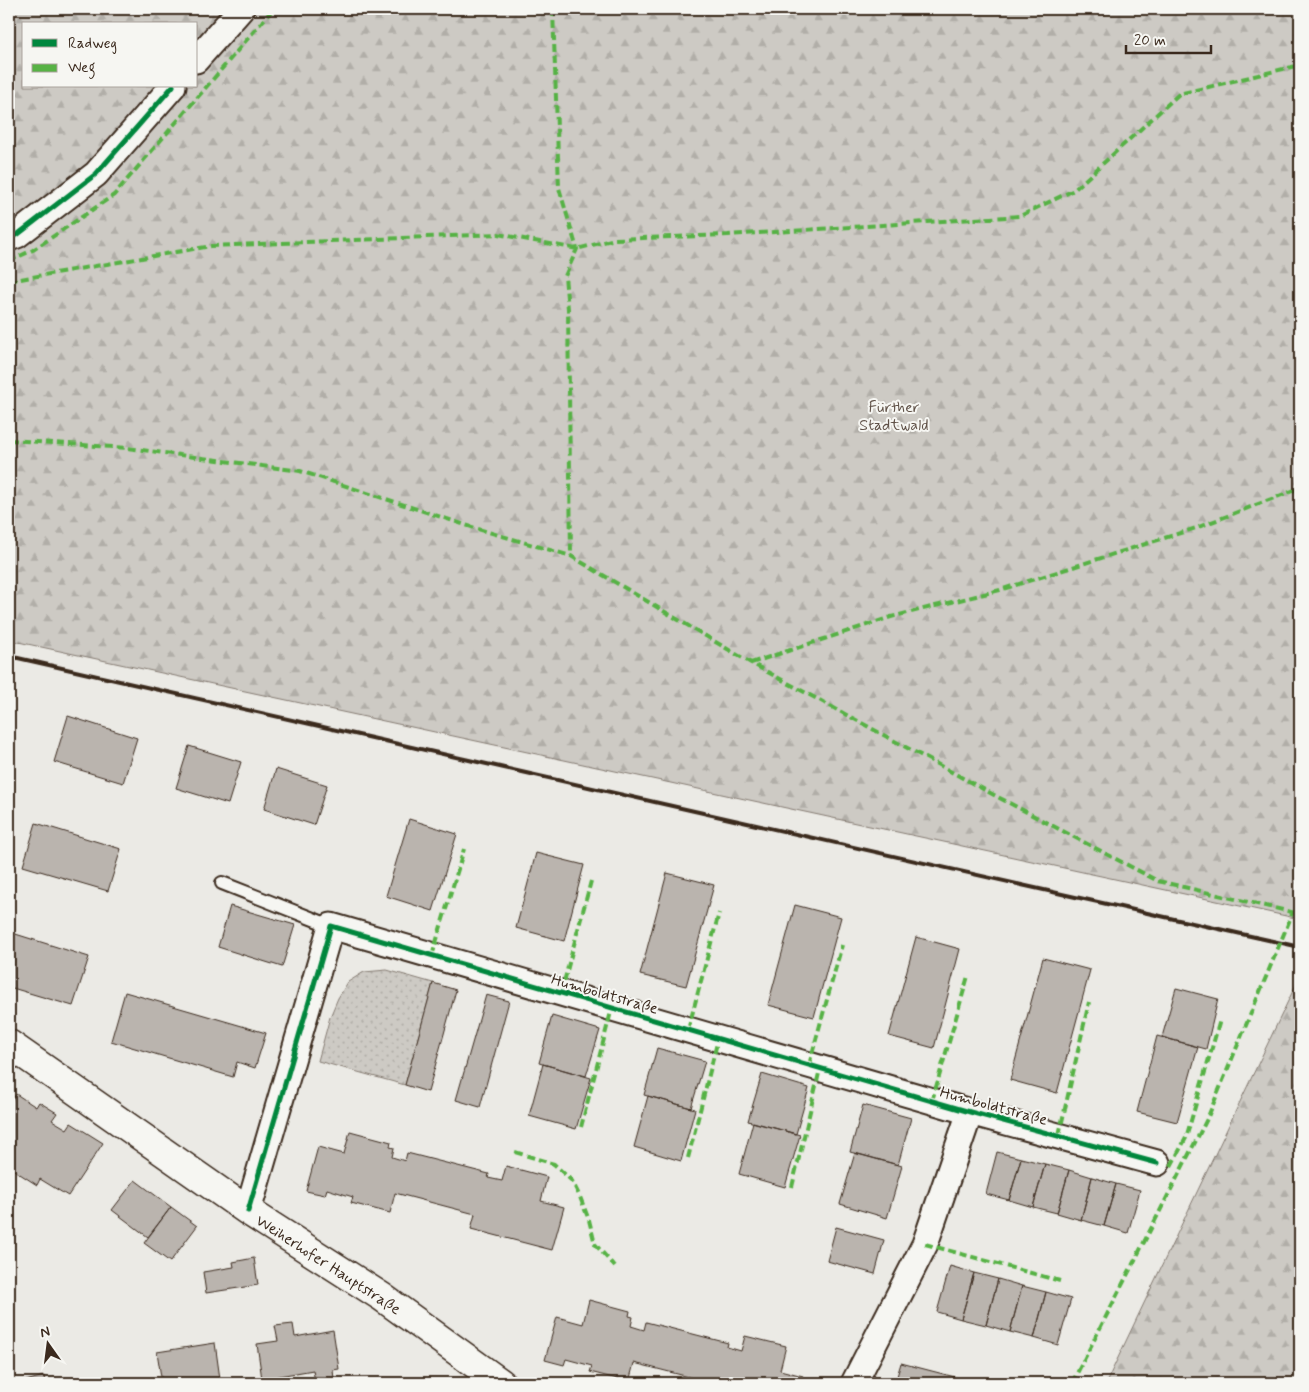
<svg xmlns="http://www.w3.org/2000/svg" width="1309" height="1392" viewBox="0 0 1309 1392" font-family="Mynerve,sans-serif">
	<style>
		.grass { fill: url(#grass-dots); stroke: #847a71 }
		.forest { fill: url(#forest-firs); stroke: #847a71; fill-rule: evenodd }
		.building { fill: #bab4ae; stroke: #3b2a1e }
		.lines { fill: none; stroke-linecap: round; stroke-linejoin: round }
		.lane-casing { stroke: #3b2a1e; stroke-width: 16 }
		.street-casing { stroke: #3b2a1e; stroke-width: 29 }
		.secondary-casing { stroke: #3b2a1e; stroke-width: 31 }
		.lane { stroke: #f6f6f2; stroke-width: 12 }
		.street { stroke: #f6f6f2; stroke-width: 25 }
		.secondary { stroke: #f6f6f2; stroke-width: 28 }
		.rail { stroke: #3b2a1e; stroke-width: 4 }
		.quiet { stroke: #57b245; stroke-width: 4; stroke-dasharray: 8 4; stroke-linecap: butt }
		.cycleway-casing { stroke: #f6f6f2; stroke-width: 8 }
		.cycleway { stroke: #00873e; stroke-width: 5 }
		.labels { text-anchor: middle; stroke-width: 4; stroke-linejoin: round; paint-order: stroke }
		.park-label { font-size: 16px; fill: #605248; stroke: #f6f6f2 }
		.street-label { font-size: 16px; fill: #3b2a1e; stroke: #f6f6f2 }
	</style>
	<defs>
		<pattern id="grass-dots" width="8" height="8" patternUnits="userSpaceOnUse" patternTransform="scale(1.25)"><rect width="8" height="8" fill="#cdcac4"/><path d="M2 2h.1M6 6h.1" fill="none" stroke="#b1aea8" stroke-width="1.8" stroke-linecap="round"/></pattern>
		<pattern id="forest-firs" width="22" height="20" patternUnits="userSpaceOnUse" patternTransform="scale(1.25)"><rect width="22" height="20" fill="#cdcac4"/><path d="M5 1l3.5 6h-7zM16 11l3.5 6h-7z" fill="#b1aea8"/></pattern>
	</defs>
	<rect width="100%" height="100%" fill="#ebeae5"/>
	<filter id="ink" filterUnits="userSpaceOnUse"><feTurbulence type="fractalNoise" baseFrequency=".02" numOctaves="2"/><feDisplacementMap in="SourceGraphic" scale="10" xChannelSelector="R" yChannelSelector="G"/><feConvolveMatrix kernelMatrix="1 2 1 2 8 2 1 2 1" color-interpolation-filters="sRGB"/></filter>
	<g filter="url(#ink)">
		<path class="grass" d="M387,970L433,983L405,1085L318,1061L330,1017L338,998L348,982L364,972Z"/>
		<path class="forest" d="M9,9H1300V919L9,640ZM24,24H196V86H24Z
			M1300,976V1383H1106Z"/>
		<path class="building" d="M68,716L137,738L123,783L54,762Z
			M189,746L241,762L228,804L176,788Z
			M276,769L327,785L314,825L264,809Z
			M409,819L457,834L433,911L386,896Z
			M36,823L121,849L108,891L23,866Z
			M536,853L584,865L564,941L516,928Z
			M667,873L714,885L686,986L640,975Z
			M795,905L841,917L814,1017L768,1005Z
			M230,906L295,925L282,967L218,947Z
			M9,932L89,957L73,1006L9,987Z
			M916,937L960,949L934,1048L889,1036Z
			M1043,958L1090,970L1057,1093L1010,1080Z
			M433,983L456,990L428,1092L405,1085Z
			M1176,988L1218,999L1206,1049L1162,1037Z
			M125,992L266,1033L255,1068L237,1062L233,1077L111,1041Z
			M486,995L509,1001L480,1107L456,1100Z
			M552,1016L600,1030L586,1076L539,1063Z
			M1157,1036L1198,1047L1177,1122L1137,1112Z
			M657,1048L705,1061L691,1108L644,1095Z
			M543,1064L591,1078L576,1129L529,1116Z
			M762,1074L809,1088L796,1134L748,1121Z
			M16,1094L36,1107L39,1102L57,1113L52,1120L67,1129L71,1123L103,1143L68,1196L40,1179L37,1185L9,1167V1105Z
			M648,1096L695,1109L681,1161L634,1147Z
			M863,1105L911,1118L898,1165L850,1152Z
			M753,1122L800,1135L785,1187L739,1174Z
			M350,1131L391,1142L390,1147L394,1148L392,1157L405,1161L407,1153L489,1174L488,1178L502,1181L506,1166L547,1177L541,1201L564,1207L552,1250L471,1229L475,1214L395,1193L390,1213L351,1203L353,1197L327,1189L325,1195L306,1191L318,1147L344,1154Z
			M997,1152L1021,1158L1009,1200L986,1194Z
			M855,1153L902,1166L887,1218L840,1204Z
			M1021,1158L1045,1164L1033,1207L1009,1200Z
			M1045,1164L1069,1170L1057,1213L1033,1207Z
			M1069,1170L1092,1177L1081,1220L1057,1213Z
			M1092,1177L1116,1184L1104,1226L1081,1220Z
			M135,1180L171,1207L148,1237L112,1210Z
			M1116,1184L1140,1190L1128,1233L1104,1226Z
			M171,1207L197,1226L170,1262L144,1243Z
			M836,1227L884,1240L875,1274L827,1261Z
			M254,1258L258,1285L206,1293L203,1272L234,1267L233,1262Z
			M950,1266L974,1273L961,1319L937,1312Z
			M974,1273L998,1279L986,1325L961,1319Z
			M998,1279L1022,1286L1010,1332L986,1325Z
			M1022,1286L1046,1292L1034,1338L1010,1332Z
			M1046,1292L1071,1299L1058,1345L1034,1338Z
			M589,1300L630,1311L629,1316L633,1317L631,1326L644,1330L646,1322L728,1343L727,1347L741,1351L745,1336L786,1346L780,1370L803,1376L801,1383H713L634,1363L629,1382L590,1372L592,1366L566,1359L564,1365L545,1360L557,1317L583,1324Z
			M293,1324L295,1337L333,1330L339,1369L333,1370L334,1379L315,1382L313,1370L262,1379L257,1344L278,1341L275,1326Z
			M215,1343L220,1379L190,1383H162L157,1352Z
			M901,1363L978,1383H895Z
			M44,1376L46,1383H18Z"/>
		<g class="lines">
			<g class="lane-casing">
				<path id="lane" d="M222,883L331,926"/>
			</g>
			<g class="street-casing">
				<path id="street" d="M196,60L241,9
					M9,238L17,235L96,174L173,86
					M248,1211L331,926L970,1112L1157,1163
					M854,1383L925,1244L970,1112"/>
			</g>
			<g class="secondary-casing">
				<path id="secondary" d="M9,1044L248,1211L382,1297L501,1383"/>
			</g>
			<use href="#lane" class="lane"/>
			<use href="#street" class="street"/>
			<use href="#secondary" class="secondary"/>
			<path class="rail" d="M9,656L1026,886L1300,947"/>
			<path class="quiet" d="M553,9L559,188L577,249L565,276L568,309L571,556
				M9,261L33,250L114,195L273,9
				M9,281L211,246L498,234L577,249L615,239L728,235L1020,216L1074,190L1179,94L1300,65
				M9,440L127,448L300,471L478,529L571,556L751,663L994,795L1158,881L1300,914
				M751,663L891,617L1000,590L1196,528L1300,488
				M432,956L464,849
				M561,993L591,881
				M688,1030L719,913
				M809,1065L842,945
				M932,1101L968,976
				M581,1127L612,1008
				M1059,1135L1089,1002
				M515,1152L554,1164L572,1181L580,1197L589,1220L595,1244L615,1267
				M688,1158L718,1039
				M1171,1166L1186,1138L1220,1020
				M792,1187L820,1069
				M925,1244L1060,1281
				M1072,1383L1207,1119L1293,912"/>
			<g class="cycleway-casing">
				<path id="cycleway" d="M9,238L17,235L96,174L173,86
					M248,1211L331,926L970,1112L1157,1163"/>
			</g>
			<use href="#cycleway" class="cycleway"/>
		</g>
	</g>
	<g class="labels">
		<g class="park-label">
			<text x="894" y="412">Fürther<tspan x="894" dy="18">Stadtwald</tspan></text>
		</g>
		<g class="street-label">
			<text transform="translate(605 993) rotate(16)" y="6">Humboldtstraße</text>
			<text transform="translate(994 1105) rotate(15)" y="6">Humboldtstraße</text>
			<text transform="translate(329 1264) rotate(33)" y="6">Weiherhofer Hauptstraße</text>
		</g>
	</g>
	<rect width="1309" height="1392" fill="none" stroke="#f6f6f2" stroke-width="30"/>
	<rect x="15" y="15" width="1279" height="1362" fill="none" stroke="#3b2a1e" stroke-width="2" filter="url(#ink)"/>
	<rect x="22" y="22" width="175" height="65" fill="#f6f6f2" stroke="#aba49d"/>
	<rect x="32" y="39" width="25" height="8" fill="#00873e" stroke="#aba49d"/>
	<text x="68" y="48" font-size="15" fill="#3b2a1e">Radweg</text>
	<rect x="32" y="64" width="25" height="8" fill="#57b245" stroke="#aba49d"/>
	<text x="68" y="72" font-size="15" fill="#3b2a1e">Weg</text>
	<g transform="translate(48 1344) rotate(346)" stroke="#f6f6f2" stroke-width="4" paint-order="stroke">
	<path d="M0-4L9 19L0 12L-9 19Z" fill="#3b2a1e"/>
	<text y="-8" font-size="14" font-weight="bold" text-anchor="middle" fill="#3b2a1e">N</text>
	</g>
	<path d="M1126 45v8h85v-8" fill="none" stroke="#3b2a1e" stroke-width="2.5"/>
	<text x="1134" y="45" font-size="15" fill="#3b2a1e" stroke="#f6f6f2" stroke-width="4" paint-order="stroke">20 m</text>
</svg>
